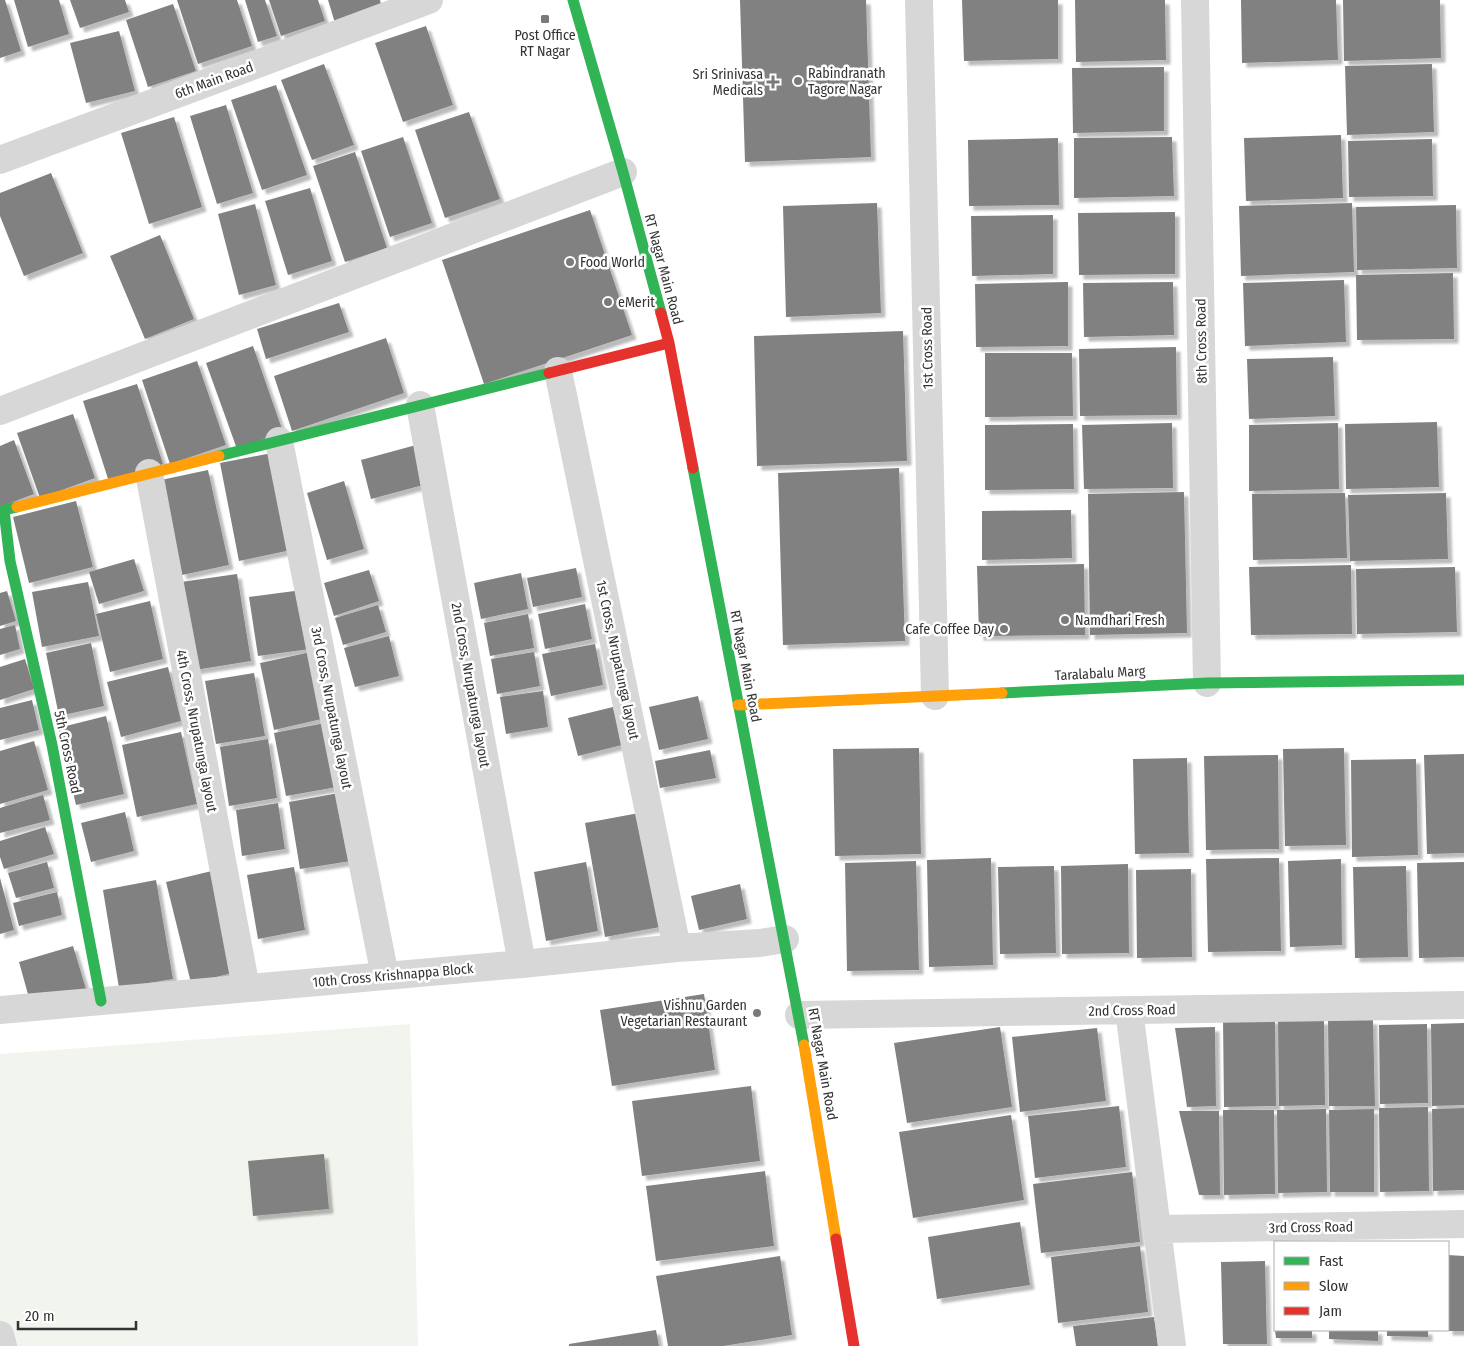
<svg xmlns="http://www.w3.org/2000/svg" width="1464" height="1346" viewBox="0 0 1464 1346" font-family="'Fira Sans Condensed',sans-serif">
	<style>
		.green { fill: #f1f5ed }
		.building { fill: #818181; filter: url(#shadow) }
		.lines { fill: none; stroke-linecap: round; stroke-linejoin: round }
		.street { stroke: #d7d7d7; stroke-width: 28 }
		.fast { stroke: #30b455; stroke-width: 11 }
		.slow { stroke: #ff9f0a; stroke-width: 11 }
		.jam { stroke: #e5322d; stroke-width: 11 }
		.poi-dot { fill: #7a7a7a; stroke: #fff; stroke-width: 2 }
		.labels { text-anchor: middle; stroke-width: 5; stroke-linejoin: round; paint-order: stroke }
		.poi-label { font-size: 14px; fill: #333; stroke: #fff; text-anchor: start }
		.street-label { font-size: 14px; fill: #333; stroke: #fff }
	</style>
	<defs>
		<filter id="shadow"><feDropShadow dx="4.5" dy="4.5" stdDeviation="1" flood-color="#0004"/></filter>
	</defs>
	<rect width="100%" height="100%" fill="#fff"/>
	<path class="green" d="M410,1024L418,1346H2L0,1338V1054Z"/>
	<path class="building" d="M0,0H5L21,51L0,58Z
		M14,0H59L69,34L28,47Z
		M70,0H125L129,12L80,28Z
		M177,0H237L252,46L198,64Z
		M245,0H265L277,36L258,42Z
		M269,0H318L325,21L281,36Z
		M328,0H380L382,8L335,23Z
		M740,0H866L871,157L745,162Z
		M962,0H1058V59L964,61Z
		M1075,0H1165L1166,60L1076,62Z
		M1241,0H1336L1338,60L1242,63Z
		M1343,0H1440L1441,58L1344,61Z
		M173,4L196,71L148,87L126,20Z
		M426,26L453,105L403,122L375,43Z
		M119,31L135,91L86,103L70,43Z
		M324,64L354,145L312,160L281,80Z
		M1432,64L1434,132L1347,135L1345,66Z
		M1164,67V131L1073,133L1072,68Z
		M276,85L307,175L262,190L231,100Z
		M226,105L253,193L217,204L190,116Z
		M469,112L500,199L445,218L415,130Z
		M174,117L202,207L149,224L121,133Z
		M1341,135L1343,198L1246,201L1244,138Z
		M403,137L432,223L390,237L361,151Z
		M1172,137L1174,196L1074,198V138Z
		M1058,138L1059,205L969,206L968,140Z
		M1432,139L1433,196L1349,197L1348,141Z
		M355,152L387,248L345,262L313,166Z
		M51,173L83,253L24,276L0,216V193Z
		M310,188L332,261L288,275L265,201Z
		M877,203L881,313L786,317L783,206Z
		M1352,203L1354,272L1241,276L1239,206Z
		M255,204L276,285L239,295L218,214Z
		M1456,205L1457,268L1357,270L1356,207Z
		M590,210L632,335L484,384L442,260Z
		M1175,212V274L1079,275L1078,213Z
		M1053,215V274L972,276L971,216Z
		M160,235L194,319L145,339L110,256Z
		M1453,273L1454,339L1357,340L1356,275Z
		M1344,280L1346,342L1245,346L1243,283Z
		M1068,282V346L976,347L975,284Z
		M1173,282L1174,335L1084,337L1083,283Z
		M339,303L349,332L266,359L257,329Z
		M903,331L907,461L757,466L754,336Z
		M386,338L404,393L292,431L274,376Z
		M253,346L283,432L237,449L206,363Z
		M1176,347L1177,415L1080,416L1079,349Z
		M985,353H1072L1073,416L985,417Z
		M1333,357L1335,416L1249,419L1247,359Z
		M197,361L226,445L170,464L142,380Z
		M137,384L163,464L109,482L83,401Z
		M73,414L95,478L40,498L17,433Z
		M1437,422L1439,487L1346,489L1345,424Z
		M1172,423L1173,488L1084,489L1082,425Z
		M1338,423L1339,489L1249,491V425Z
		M1073,424L1074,489L985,490V425Z
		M14,440L34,494L0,507V446Z
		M416,445L427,484L371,499L361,460Z
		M272,453L291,550L239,561L220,463Z
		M899,468L905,641L783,645L778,473Z
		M208,470L229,565L182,575L161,480Z
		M344,481L364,549L327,560L307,493Z
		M1184,492L1187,633L1090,635L1088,494Z
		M1345,493L1347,558L1253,560L1252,494Z
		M1446,493L1448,559L1350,561L1348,495Z
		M76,501L93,567L29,583L13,517Z
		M1071,510L1072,558L982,560V511Z
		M134,559L144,591L99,604L89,572Z
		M1084,564L1085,635L979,636L977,566Z
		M1351,565L1352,634L1251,635L1249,567Z
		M1455,567L1457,632L1357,634L1356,569Z
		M576,568L582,597L533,607L527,578Z
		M369,570L379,601L334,616L324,583Z
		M521,573L528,609L481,619L474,583Z
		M237,574L251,661L195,670L181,582Z
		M88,582L99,636L42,647L32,592Z
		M302,590L310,649L258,656L249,597Z
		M7,591L16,621L0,626V593Z
		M150,601L163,659L110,672L96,614Z
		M585,604L592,639L545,649L538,614Z
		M378,605L386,632L343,645L335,618Z
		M528,614L534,648L490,656L484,623Z
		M15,625L20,649L0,655V629Z
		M389,636L399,676L355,687L344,648Z
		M91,643L104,706L59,716L46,653Z
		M595,644L603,685L551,696L542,654Z
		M311,652L326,718L274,730L260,663Z
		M534,652L540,686L497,694L491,659Z
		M25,659L34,689L0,700V667Z
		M168,667L181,721L121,737L107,682Z
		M254,673L265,736L216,744L205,681Z
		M543,691L548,727L506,734L500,697Z
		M698,696L708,739L659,750L649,707Z
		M32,700L39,730L0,740V708Z
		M613,707L622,745L578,756L568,718Z
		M106,716L124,794L76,805L58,728Z
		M325,723L337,787L286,796L274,733Z
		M181,732L197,804L137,817L122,745Z
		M268,739L277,798L229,806L220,747Z
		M34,741L48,790L0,804V751Z
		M919,748L921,854L835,856L833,749Z
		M1344,748L1346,845L1285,846L1283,749Z
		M710,750L716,778L660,788L655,761Z
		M1464,754V853L1427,854L1424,755Z
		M1278,755L1279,849L1206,850L1204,756Z
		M1187,758L1189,853L1135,854L1133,759Z
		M1416,759L1418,855L1352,857L1351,760Z
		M339,793L351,861L300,869L289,802Z
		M43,795L50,820L0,833V808Z
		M278,803L285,849L242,856L236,810Z
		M125,812L134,851L91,862L81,823Z
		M639,813L660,927L605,937L585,823Z
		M45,827L54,854L4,869L0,857V841Z
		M991,858L993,965L929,967L927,860Z
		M1279,858L1281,951L1208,952L1206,859Z
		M1341,859L1342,945L1290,947L1288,861Z
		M916,861L919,970L847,971L845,863Z
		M47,862L54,888L16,898L8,873Z
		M586,862L598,931L546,941L534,872Z
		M1464,862V957L1419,958L1417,863Z
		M1128,864L1129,953L1062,954L1061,866Z
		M1054,866L1056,953L1000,954L998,867Z
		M1406,866L1408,957L1355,958L1353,867Z
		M294,867L305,930L258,939L247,875Z
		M1191,869L1192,957L1137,958L1136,870Z
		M216,870L241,971L191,983L166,882Z
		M0,878L14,930L0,934Z
		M156,880L173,979L119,988L103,890Z
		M740,884L747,919L699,930L691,896Z
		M57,892L62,915L19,926L13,903Z
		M73,946L86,989L31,1005L19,962Z
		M704,994L715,1070L612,1086L600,1010Z
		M1223,1019H1275L1276,1106L1224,1107Z
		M1278,1020H1324L1325,1105L1279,1106Z
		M1328,1020H1373L1375,1106H1329Z
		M1464,1023V1105L1432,1106L1431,1024Z
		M1427,1024L1428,1103L1380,1104L1379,1025Z
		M1000,1027L1012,1107L907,1123L894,1043Z
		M1215,1027L1216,1106L1187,1107L1175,1028Z
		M1097,1028L1106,1101L1020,1112L1012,1037Z
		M751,1086L760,1161L642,1176L632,1101Z
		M1119,1106L1126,1167L1035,1178L1028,1116Z
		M1428,1107L1429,1191L1380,1192L1379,1108Z
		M1464,1108V1190L1433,1191L1432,1109Z
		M1326,1109L1327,1192L1278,1193L1277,1110Z
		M1374,1109V1192H1330L1329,1110Z
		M1223,1110H1274L1275,1194L1224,1195Z
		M1179,1111H1219L1220,1195H1199Z
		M1011,1115L1024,1200L913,1218L899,1132Z
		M324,1154L329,1209L253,1216L248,1161Z
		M765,1171L774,1246L656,1261L646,1186Z
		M1132,1172L1140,1242L1041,1253L1033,1184Z
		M1020,1222L1030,1285L937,1299L928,1237Z
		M1140,1246L1148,1312L1058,1323L1051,1257Z
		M1448,1255L1464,1256V1331H1448Z
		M780,1256L792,1335L723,1346H668L656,1276Z
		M1265,1261L1267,1344H1223L1221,1262Z
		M1154,1317L1158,1346H1076L1073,1326Z
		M656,1330L659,1346H569V1344Z
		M1275,1330H1312V1338H1276Z
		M1329,1330H1378V1341L1329,1339Z
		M1387,1330H1428V1337L1387,1336Z"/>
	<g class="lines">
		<path class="street" d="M919,0L935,696
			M1195,0L1207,683
			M0,160L429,0
			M558,371L677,948
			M420,405L522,964
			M0,411L623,172
			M279,441L385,976
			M149,473L246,988
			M0,1010L522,964L677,948L760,943L785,939
			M1129,1010L1172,1346
			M799,1015L1464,1005
			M1157,1229L1464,1224
			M0,1335L3,1346"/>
		<path class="fast" d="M573,0L623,172L661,313
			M219,456L549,373
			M693,468L804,1045
			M17,507L4,510L10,561L52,745L101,1001
			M1002,693L1207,683L1464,680"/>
		<path class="slow" d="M17,507L219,456
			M738,705L1002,693
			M804,1045L836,1239"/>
		<path class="jam" d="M661,313L669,343L693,468
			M549,373L669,343
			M836,1239L854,1346"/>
	</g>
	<g class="poi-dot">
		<rect x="540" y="14" width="10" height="10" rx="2.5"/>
		<circle cx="798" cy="81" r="5"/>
		<path d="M770.5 74.5h5v5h5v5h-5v5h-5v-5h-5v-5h5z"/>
		<circle cx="570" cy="262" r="5"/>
		<circle cx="608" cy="302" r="5"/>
		<circle cx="1065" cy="620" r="5"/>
		<circle cx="1004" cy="629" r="5"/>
		<circle cx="757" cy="1013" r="5"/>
	</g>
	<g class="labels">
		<g class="poi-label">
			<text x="545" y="40" text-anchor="middle">Post Office<tspan x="545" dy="16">RT Nagar</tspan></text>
			<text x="808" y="78">Rabindranath<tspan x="808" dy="16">Tagore Nagar</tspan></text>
			<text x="763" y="79" text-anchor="end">Sri Srinivasa<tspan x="763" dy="16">Medicals</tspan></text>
			<text x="580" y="267">Food World</text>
			<text x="618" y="307">eMerit</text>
			<text x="1075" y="625">Namdhari Fresh</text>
			<text x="994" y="634" text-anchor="end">Cafe Coffee Day</text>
			<text x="747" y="1010" text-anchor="end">Vishnu Garden<tspan x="747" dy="16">Vegetarian Restaurant</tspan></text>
		</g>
		<g class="street-label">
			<text transform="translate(214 80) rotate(-20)" y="5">6th Main Road</text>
			<text transform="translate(664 269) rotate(75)" y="5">RT Nagar Main Road</text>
			<text transform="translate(1201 341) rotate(-91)" y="5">8th Cross Road</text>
			<text transform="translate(927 348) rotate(-91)" y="5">1st Cross Road</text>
			<text transform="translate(618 660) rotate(78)" y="5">1st Cross, Nrupatunga layout</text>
			<text transform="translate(746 666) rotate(79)" y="5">RT Nagar Main Road</text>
			<text transform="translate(1100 673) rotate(-3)" y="5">Taralabalu Marg</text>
			<text transform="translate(471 685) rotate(80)" y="5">2nd Cross, Nrupatunga layout</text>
			<text transform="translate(332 708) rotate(79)" y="5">3rd Cross, Nrupatunga layout</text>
			<text transform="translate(197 731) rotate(79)" y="5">4th Cross, Nrupatunga layout</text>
			<text transform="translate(68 752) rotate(78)" y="5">5th Cross Road</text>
			<text transform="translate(393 975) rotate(-5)" y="5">10th Cross Krishnappa Block</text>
			<text transform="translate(1132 1010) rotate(-1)" y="5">2nd Cross Road</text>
			<text transform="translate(823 1064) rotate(80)" y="5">RT Nagar Main Road</text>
			<text transform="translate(1311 1227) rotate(-1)" y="5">3rd Cross Road</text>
		</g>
	</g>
	<rect x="1274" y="1241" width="175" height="90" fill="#ffffff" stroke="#adadad"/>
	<rect x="1284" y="1257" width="25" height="8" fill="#30b455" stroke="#adadad"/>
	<text x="1319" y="1266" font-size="15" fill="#333333">Fast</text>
	<rect x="1284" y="1282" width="25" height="8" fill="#ff9f0a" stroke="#adadad"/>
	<text x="1319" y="1291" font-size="15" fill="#333333">Slow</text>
	<rect x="1284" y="1307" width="25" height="8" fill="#e5322d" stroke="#adadad"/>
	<text x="1319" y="1316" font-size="15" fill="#333333">Jam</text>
	<path d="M18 1321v8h118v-8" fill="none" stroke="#333333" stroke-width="2.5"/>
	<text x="25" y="1321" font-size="15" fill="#333333" stroke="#ffffff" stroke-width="4" paint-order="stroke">20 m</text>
</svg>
